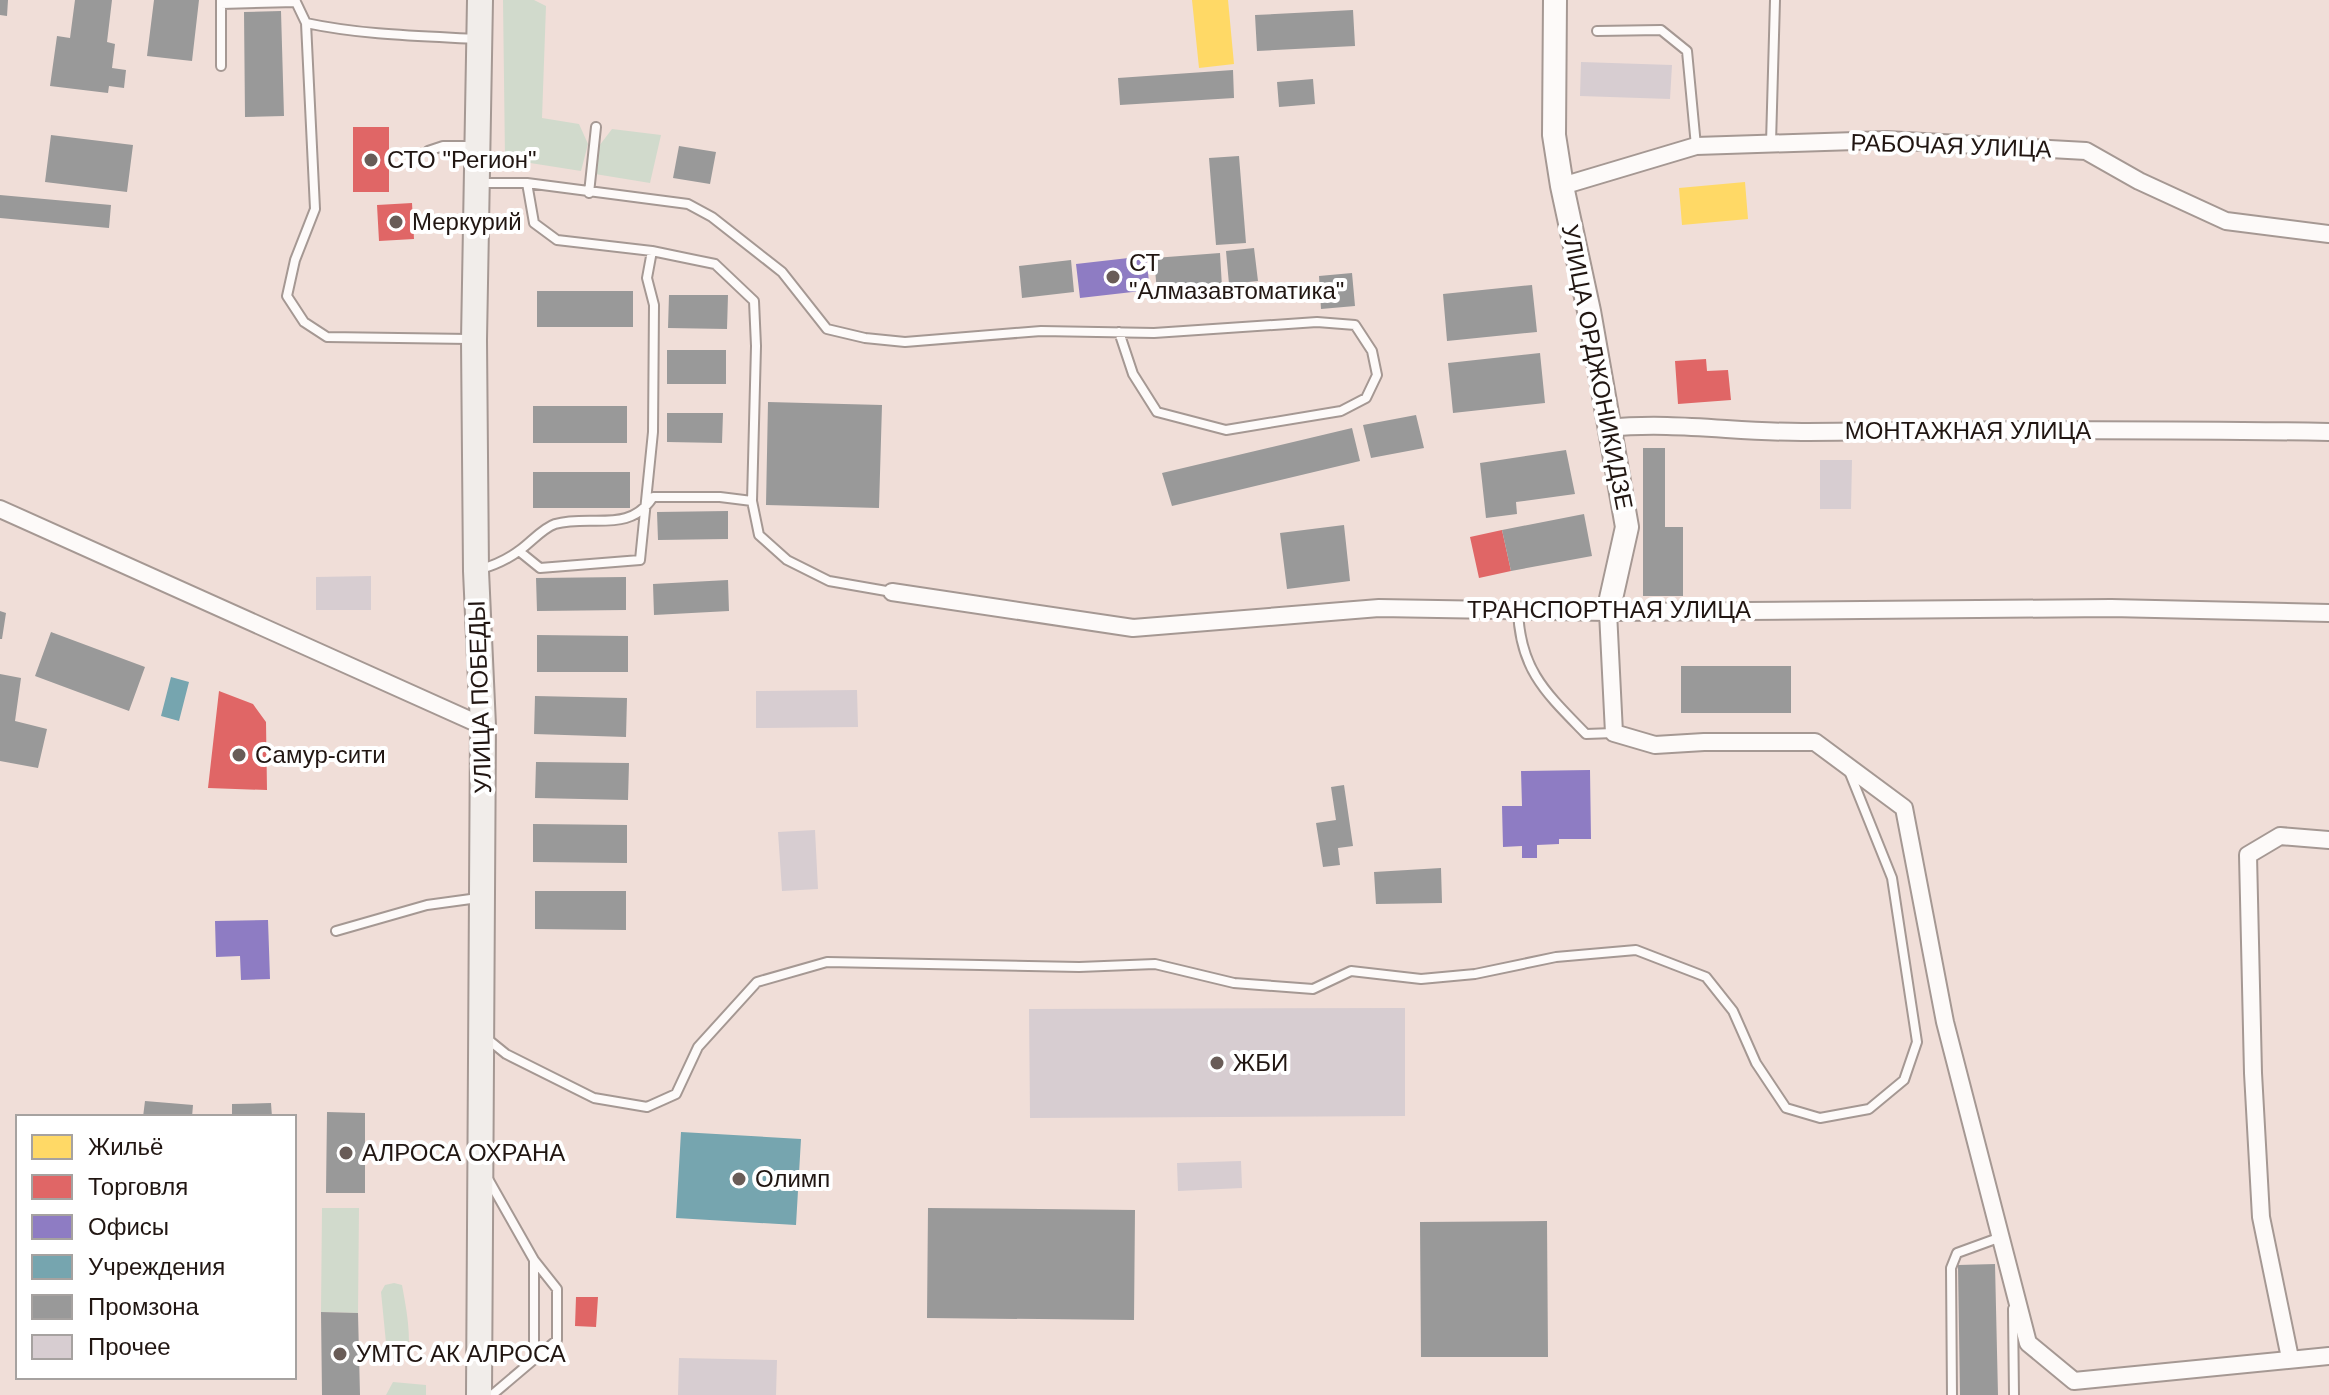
<svg xmlns="http://www.w3.org/2000/svg" width="2329" height="1395" viewBox="0 0 2329 1395" font-family="Helvetica,sans-serif">
	<style>
		.green { fill: #d1dacc }
		.homes { fill: #ffd966 }
		.shops { fill: #e06666 }
		.offices { fill: #8e7cc3 }
		.public { fill: #76a5af }
		.industry { fill: #999 }
		.building { fill: #d7cdd1 }
		.lines { fill: none; stroke-linecap: round; stroke-linejoin: round }
		.service-casing { stroke: #a59893; stroke-width: 12 }
		.minor-casing { stroke: #a59893; stroke-width: 20 }
		.tertiary-casing { stroke: #a59893; stroke-width: 26 }
		.secondary-casing { stroke: #a59893; stroke-width: 28 }
		.service { stroke: #fdfaf9; stroke-width: 8 }
		.minor { stroke: #fdfaf9; stroke-width: 16 }
		.tertiary { stroke: #fdfaf9; stroke-width: 22 }
		.secondary { stroke: #f1edea; stroke-width: 24 }
		.poi-dot { fill: #695c57; stroke: #fff; stroke-width: 3 }
		.labels { text-anchor: middle; stroke-width: 8; stroke-linejoin: round; paint-order: stroke }
		.street-label { font-size: 24px; fill: #211612; stroke: #fff }
		.poi-label { font-size: 24px; fill: #211612; stroke: #fff; text-anchor: start }
	</style>
	<rect width="100%" height="100%" fill="#f0ded8"/>
	<path class="green" d="M503,0H534L546,6L542,118L579,124L588,144L581,171L505,159Z
		M612,129L661,135L650,183L595,174L599,146Z
		M322,1208H359L358,1313L321,1312Z
		M394,1283L402,1285C406,1307 411,1332 408,1355L403,1359H392L387,1353L381,1292L385,1285Z
		M393,1382L426,1385V1395H386Z"/>
	<path class="homes" d="M1192,0H1228L1234,64L1199,68Z
		M1745,182L1748,219L1682,225L1679,188Z"/>
	<path class="shops" d="M353,127H389V192H353Z
		M412,203L414,239L379,241L377,205Z
		M1706,359L1707,371L1728,370L1731,400L1678,404L1675,361Z
		M1502,530L1511,571L1479,578L1470,537Z
		M219,691L253,704L266,722L267,790L208,788Z
		M576,1297H598L596,1327L575,1326Z"/>
	<path class="offices" d="M1146,256L1150,290L1080,298L1076,264Z
		M1590,770L1591,839H1559V844L1537,845V858H1522V846L1503,847L1502,806H1522L1521,771Z
		M268,920L270,979L241,980L240,956L216,957L215,921Z"/>
	<path class="public" d="M171,677L189,682L179,721L161,716Z
		M681,1132L801,1139L796,1225L676,1218Z"/>
	<path class="industry" d="M0,0H8L7,16L0,15Z
		M75,0H112L107,42L115,44L112,68L126,70L124,88L109,86L108,93L50,86L57,36L70,38Z
		M154,0H199L192,61L147,56Z
		M1353,10L1355,46L1257,51L1255,15Z
		M281,11L284,116L245,117L244,12Z
		M1233,70L1234,98L1120,105L1118,78Z
		M1313,79L1315,104L1279,107L1277,82Z
		M51,135L133,145L127,192L45,182Z
		M679,146L716,152L710,184L673,178Z
		M1239,156L1246,243L1216,245L1209,158Z
		M0,195L111,205L109,228L0,218Z
		M1254,248L1258,281L1229,284L1226,251Z
		M1220,253L1222,287L1157,292L1154,258Z
		M1071,260L1074,292L1022,298L1019,266Z
		M1352,273L1355,306L1321,309L1319,276Z
		M1532,285L1537,332L1447,341L1443,294Z
		M537,291H633V327H537Z
		M669,295H728L727,329L668,328Z
		M667,350H726V384H667Z
		M1540,353L1545,403L1453,413L1448,363Z
		M768,402L882,405L879,508L766,505Z
		M533,406H627V443H533Z
		M667,413H723L722,443L667,442Z
		M1416,415L1424,448L1371,458L1363,425Z
		M1352,428L1360,461L1172,506L1162,473Z
		M1643,448H1665V527H1683V596H1643Z
		M1566,450L1575,494L1516,502L1517,514L1486,518L1480,463Z
		M533,472H630V508H533Z
		M728,511V539L658,540L657,512Z
		M1584,514L1592,556L1511,571L1502,530Z
		M1344,525L1350,581L1287,589L1280,533Z
		M626,577V610L537,611L536,578Z
		M728,580L729,611L654,615L653,584Z
		M0,611L6,613L2,639H0Z
		M51,632L145,667L129,711L35,676Z
		M537,635L628,636V672H537Z
		M1681,666H1791V713H1681Z
		M0,674L21,678L15,721L47,729L38,768L0,761Z
		M535,696L627,698L626,737L534,734Z
		M536,762L629,763L628,800L535,798Z
		M1344,785L1353,846L1338,848L1340,865L1323,867L1316,823L1336,820L1331,787Z
		M533,824L627,825V863L533,862Z
		M1441,868L1442,903L1376,904L1374,872Z
		M535,891H626V930L535,929Z
		M145,1101L193,1105L192,1117H143Z
		M271,1103L272,1117H232V1104Z
		M327,1112L365,1113V1193H326Z
		M928,1208L1135,1210L1134,1320L927,1318Z
		M1547,1221L1548,1357H1421L1420,1222Z
		M1995,1264L1998,1395H1960L1958,1265Z
		M321,1312L358,1313L360,1395H322Z"/>
	<path class="building" d="M1581,62L1672,65L1670,99L1580,96Z
		M1820,460H1852L1851,509H1820Z
		M371,576V610H316V577Z
		M857,690L858,727L756,728V691Z
		M815,830L818,889L782,891L778,832Z
		M1405,1008V1116L1030,1118L1029,1009Z
		M1241,1161L1242,1188L1178,1191L1177,1163Z
		M679,1358L777,1360L776,1395H678Z"/>
	<g class="lines">
		<g class="service-casing">
			<path id="service" d="M221,0V66
				M295,0L306,23C362,35 420,36 478,39
				M221,4L296,2
				M306,23L315,209L295,260L287,296L304,322L327,337L470,339
				M1597,31L1661,30L1687,51L1696,146
				M1771,143L1775,0
				M428,151L443,146H476
				M480,183H527L688,204L712,217L782,272L827,329L865,338L905,342L1041,331L1154,333L1317,322L1355,325L1372,351L1377,375L1366,398L1341,411L1226,430L1157,412L1133,374L1119,332
				M527,183L534,223L557,240L652,251L715,264L754,301L756,346L752,501L759,535L787,560L829,581L892,592
				M589,193L596,127
				M519,551L540,568L640,560L653,432L654,305L647,278L652,251
				M481,569C495,565 508,559 520,550C531,542 543,528 555,524C592,514 629,534 653,497H720L752,501
				M1518,610C1520,670 1546,693 1586,734L1614,733
				M336,931L427,905L478,898
				M485,1037L506,1054L594,1098L647,1107L676,1094L698,1047L757,982L827,962L1079,967L1155,964L1234,983L1313,989L1351,971L1421,979L1475,974L1556,957L1636,950L1706,977L1733,1011L1756,1063L1786,1108L1820,1118L1869,1109L1904,1080L1917,1042L1892,878L1849,771
				M487,1177L534,1260L557,1289V1340L492,1395
				M534,1261V1359
				M2013,1309L2014,1395
				M1952,1395L1951,1268L1957,1253L2001,1237"/>
		</g>
		<g class="minor-casing">
			<path id="minor" d="M1562,186L1696,146L1887,140L2086,151L2139,181L2226,221L2329,234
				M1608,428C1674,421 1741,433 1808,432C1981,430 2155,429 2329,432
				M0,509L483,726
				M892,592L1133,628L1379,608L1608,612L2111,608L2329,613
				M1608,612L1614,733L1655,745L1704,742H1815L1904,808L1945,1022L2028,1343L2074,1381L2329,1356
				M2290,1358L2261,1217L2253,1073L2248,855L2280,836L2329,840"/>
		</g>
		<g class="tertiary-casing">
			<path id="tertiary" d="M1555,0L1554,135L1562,186L1589,311L1627,527L1608,612"/>
		</g>
		<g class="secondary-casing">
			<path id="secondary" d="M479,1395L483,726L476,571L474,340L480,0"/>
		</g>
		<use href="#service" class="service"/>
		<use href="#minor" class="minor"/>
		<use href="#tertiary" class="tertiary"/>
		<use href="#secondary" class="secondary"/>
	</g>
	<g class="poi-dot">
		<circle cx="371" cy="160" r="8"/>
		<circle cx="396" cy="222" r="8"/>
		<circle cx="1113" cy="277" r="8"/>
		<circle cx="239" cy="755" r="8"/>
		<circle cx="1217" cy="1063" r="8"/>
		<circle cx="346" cy="1153" r="8"/>
		<circle cx="739" cy="1179" r="8"/>
		<circle cx="340" cy="1354" r="8"/>
	</g>
	<g class="labels">
		<g class="street-label">
			<text transform="translate(1951 146) rotate(2)" y="8">РАБОЧАЯ УЛИЦА</text>
			<text transform="translate(1597 367) rotate(79)" y="8">УЛИЦА ОРДЖОНИКИДЗЕ</text>
			<text x="1968" y="439">МОНТАЖНАЯ УЛИЦА</text>
			<text x="1609" y="618">ТРАНСПОРТНАЯ УЛИЦА</text>
			<text transform="translate(480 697) rotate(-92)" y="8">УЛИЦА ПОБЕДЫ</text>
		</g>
		<g class="poi-label">
			<text x="387" y="168">СТО "Регион"</text>
			<text x="412" y="230">Меркурий</text>
			<text x="1129" y="271">СТ<tspan x="1129" dy="28">"Алмазавтоматика"</tspan></text>
			<text x="255" y="763">Самур-сити</text>
			<text x="1233" y="1071">ЖБИ</text>
			<text x="362" y="1161">АЛРОСА ОХРАНА</text>
			<text x="755" y="1187">Олимп</text>
			<text x="356" y="1362">УМТС АК АЛРОСА</text>
		</g>
	</g>
	<rect x="16" y="1115" width="280" height="264" fill="#ffffff" stroke="#a6a2a0" stroke-width="2"/>
	<rect x="32" y="1135" width="40" height="24" fill="#ffd966" stroke="#a6a2a0" stroke-width="2"/>
	<text x="88" y="1155" font-size="24" fill="#211612">Жильё</text>
	<rect x="32" y="1175" width="40" height="24" fill="#e06666" stroke="#a6a2a0" stroke-width="2"/>
	<text x="88" y="1195" font-size="24" fill="#211612">Торговля</text>
	<rect x="32" y="1215" width="40" height="24" fill="#8e7cc3" stroke="#a6a2a0" stroke-width="2"/>
	<text x="88" y="1235" font-size="24" fill="#211612">Офисы</text>
	<rect x="32" y="1255" width="40" height="24" fill="#76a5af" stroke="#a6a2a0" stroke-width="2"/>
	<text x="88" y="1275" font-size="24" fill="#211612">Учреждения</text>
	<rect x="32" y="1295" width="40" height="24" fill="#999999" stroke="#a6a2a0" stroke-width="2"/>
	<text x="88" y="1315" font-size="24" fill="#211612">Промзона</text>
	<rect x="32" y="1335" width="40" height="24" fill="#d7cdd1" stroke="#a6a2a0" stroke-width="2"/>
	<text x="88" y="1355" font-size="24" fill="#211612">Прочее</text>
</svg>
